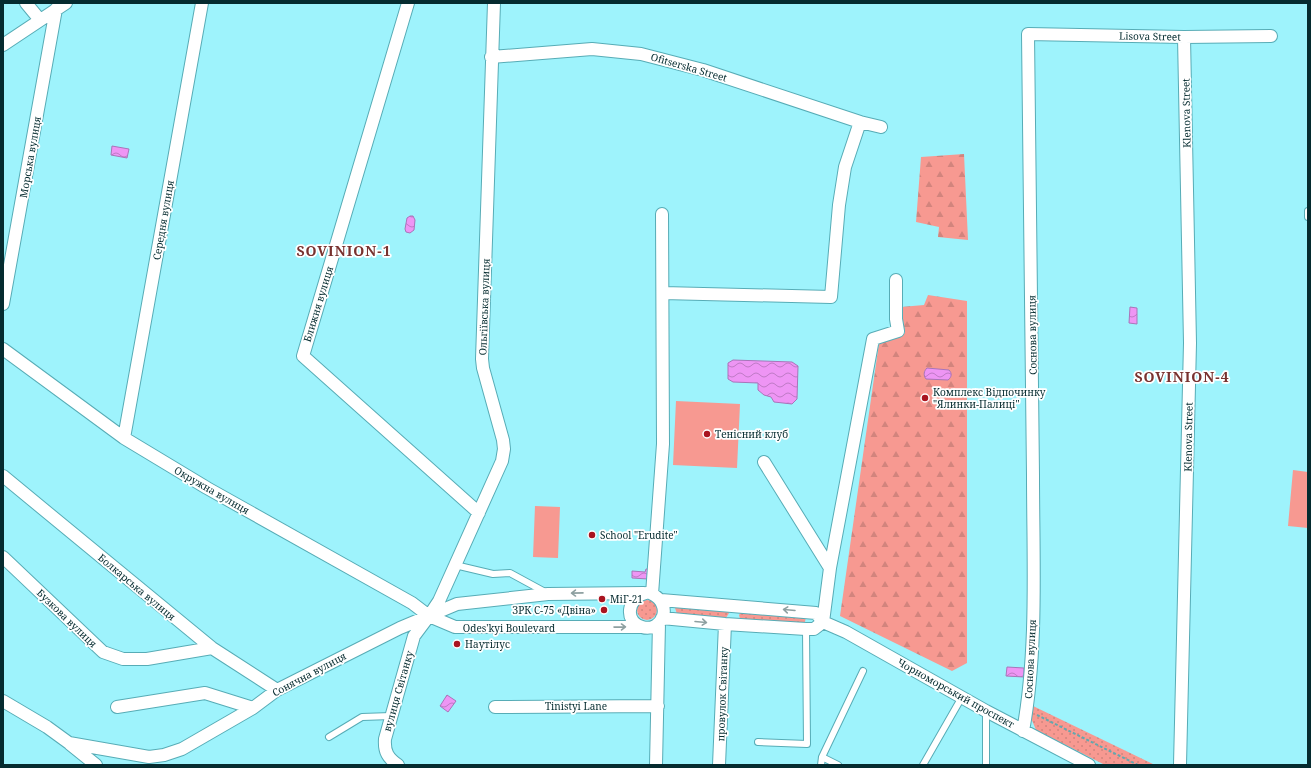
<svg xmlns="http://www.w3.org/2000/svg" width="1311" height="768" viewBox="0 0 1311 768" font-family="'Noto Serif',serif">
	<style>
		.grass { fill: url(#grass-dots) }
		.forest { fill: url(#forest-firs) }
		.pitch { fill: #f79991 }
		.water { fill: url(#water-waves); stroke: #a875b9 }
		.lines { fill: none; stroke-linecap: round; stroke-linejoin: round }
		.service-casing { stroke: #57acb6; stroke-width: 8 }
		.minor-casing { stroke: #57acb6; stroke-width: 14 }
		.path { stroke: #64a7ae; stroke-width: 2; stroke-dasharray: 3 2; stroke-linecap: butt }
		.service { stroke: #fff; stroke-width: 6 }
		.minor { stroke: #fff; stroke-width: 12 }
		.oneway { stroke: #8ea0a1 }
		.poi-dot { fill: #a91420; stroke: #fff; stroke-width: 1.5 }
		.labels { text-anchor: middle; stroke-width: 3.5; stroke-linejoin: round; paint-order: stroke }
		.street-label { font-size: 10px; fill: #052b2f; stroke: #fff }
		.poi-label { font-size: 10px; fill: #052b2f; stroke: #fff; text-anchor: start }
		.district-label { font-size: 14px; font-weight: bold; letter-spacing: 1px; fill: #78322f; stroke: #fff }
	</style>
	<defs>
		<pattern id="grass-dots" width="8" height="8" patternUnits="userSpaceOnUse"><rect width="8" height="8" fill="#f79991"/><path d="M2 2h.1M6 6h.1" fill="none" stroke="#d2847d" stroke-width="1.8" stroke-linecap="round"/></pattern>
		<pattern id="forest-firs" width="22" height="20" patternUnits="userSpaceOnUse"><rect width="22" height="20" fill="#f79991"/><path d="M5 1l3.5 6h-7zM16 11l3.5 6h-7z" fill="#d2847d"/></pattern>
		<pattern id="water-waves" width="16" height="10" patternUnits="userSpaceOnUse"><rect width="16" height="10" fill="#ee95f4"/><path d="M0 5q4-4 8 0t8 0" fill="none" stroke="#bf7ac6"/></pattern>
	</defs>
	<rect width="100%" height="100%" fill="#9ef3fc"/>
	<path class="grass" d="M637 610a10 10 0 1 1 20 0a10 10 0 1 1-20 0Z
		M677,607L728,611L729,613L726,618L677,614L675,608Z
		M741,612L806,617L804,626L740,619L739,615Z
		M1033,706L1155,765H1105L1036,730L1031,718Z"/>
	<path class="forest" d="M964,154L968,240L938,237L939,227L916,222L921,157Z
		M928,295L967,301V663L952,671L840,616L879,343L905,333L901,307L924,305Z"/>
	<path class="pitch" d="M676,401L740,404L737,468L673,465Z
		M1293,470L1308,472V528L1288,526Z
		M535,506L560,507L558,558L533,557Z"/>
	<path class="water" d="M112,146L129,149L127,158L111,155Z
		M410,216H413L415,220L414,230L410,233L406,232L405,229L407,218Z
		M1130,307L1137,308V324L1129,323Z
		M733,360L792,362L798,366L797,399L792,404L774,402L771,397L764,395L758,390V383L733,382L728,379V363Z
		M927,368L949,370C952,373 952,377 948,380L926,379C923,375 924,371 927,368Z
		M646,569H649L648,579L632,578V571L645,572Z
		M1007,667L1024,668V677L1006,676Z
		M447,695L456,701L448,712L440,706Z"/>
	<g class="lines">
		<g class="service-casing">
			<path id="service" d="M1308,211V217
				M455,565L493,574L510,573L545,592
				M986,711V765
				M329,737L362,717L391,716
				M758,742L807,744L806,629
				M822,757L838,765
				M821,765L822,757L863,671
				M923,765L962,697"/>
		</g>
		<g class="minor-casing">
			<path id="minor" d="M26,3L40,20
				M408,3L303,356L479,513
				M3,45L66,3
				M491,57L592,49L641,54L703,70L860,122L881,127
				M663,293L831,297L839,205L845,167L860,122
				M3,304L56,9
				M3,349L124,438L207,488L412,603L429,616L455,627H642
				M124,438L202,3
				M764,462L830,568L823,622
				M3,476L212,648L277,690
				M3,557L103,652L123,659H147L212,648
				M830,568L873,339L898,331L896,319V280
				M646,593C628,597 623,621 642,627C662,633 674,605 652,594L663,444L662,214
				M661,600L816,613L823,622L846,632L986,711L1089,765
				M662,618L725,624L806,629H814L823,622
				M3,701L47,727L69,743L149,757L164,755L182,749L253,708
				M117,707L205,693L253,708L277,690L400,628L457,604L548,594L644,593
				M495,707L658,706
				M1023,731C1038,649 1033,559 1033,475C1032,328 1030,181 1028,34L1184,37L1271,36
				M70,744L96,765
				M398,765C388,758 384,752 385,739L414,636L429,616L439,601L502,461L504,449L503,440L483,368L482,359L494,3
				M656,765L659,623
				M719,765L725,624
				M1180,765L1190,343L1184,37"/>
		</g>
		<path class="path" d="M1037,715L1138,765"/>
		<use href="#service" class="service"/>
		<use href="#minor" class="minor"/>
	</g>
	<defs><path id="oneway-shaft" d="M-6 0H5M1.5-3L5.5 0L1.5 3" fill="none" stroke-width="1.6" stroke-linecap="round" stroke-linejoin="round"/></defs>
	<g class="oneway">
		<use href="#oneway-shaft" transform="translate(577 593) rotate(179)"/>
		<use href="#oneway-shaft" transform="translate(789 610) rotate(-175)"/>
		<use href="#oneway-shaft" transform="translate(701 622) rotate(5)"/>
		<use href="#oneway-shaft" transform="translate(620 627) rotate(-1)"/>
	</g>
	<g class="poi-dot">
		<circle cx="925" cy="398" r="4"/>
		<circle cx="707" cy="434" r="4"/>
		<circle cx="592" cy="535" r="4"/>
		<circle cx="602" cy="599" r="4"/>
		<circle cx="604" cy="610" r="4"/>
		<circle cx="457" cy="644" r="4"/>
	</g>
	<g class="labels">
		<g class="street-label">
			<text transform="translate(1150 36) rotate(1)" y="4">Lisova Street</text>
			<text transform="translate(689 67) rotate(16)" y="4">Ofitserska Street</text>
			<text transform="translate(1186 113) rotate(-91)" y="4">Klenova Street</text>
			<text transform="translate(30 157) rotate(-80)" y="4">Морська вулиця</text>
			<text transform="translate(163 220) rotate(-80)" y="4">Середня вулиця</text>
			<text transform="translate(318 304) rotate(-73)" y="4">Ближня вулиця</text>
			<text transform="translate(484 307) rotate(-88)" y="4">Ольгіївська вулиця</text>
			<text transform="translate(1032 335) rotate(-91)" y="4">Соснова вулиця</text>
			<text transform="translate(1188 437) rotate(-89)" y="4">Klenova Street</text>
			<text transform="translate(212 490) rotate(30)" y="4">Окружна вулиця</text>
			<text transform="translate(137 587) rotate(40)" y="4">Болкарська вулиця</text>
			<text transform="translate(67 618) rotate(44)" y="4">Бузкова вулиця</text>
			<text x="509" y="632">Odes'kyi Boulevard</text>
			<text transform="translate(1030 659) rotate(-87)" y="4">Соснова вулиця</text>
			<text transform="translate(309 674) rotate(-28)" y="4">Сонячна вулиця</text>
			<text transform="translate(398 691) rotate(-74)" y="4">вулиця Світанку</text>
			<text transform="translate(956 693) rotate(29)" y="4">Чорноморський проспект</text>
			<text transform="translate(722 694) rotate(-88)" y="4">провулок Світанку</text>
			<text x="576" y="710">Tinistyi Lane</text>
		</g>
		<g class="poi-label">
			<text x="933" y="396">Комплекс Відпочинку<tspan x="933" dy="12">"Ялинки-Палиці"</tspan></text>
			<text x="715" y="438">Тенісний клуб</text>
			<text x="600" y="539">School "Erudite"</text>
			<text x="610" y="603">МіГ-21</text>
			<text x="596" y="614" text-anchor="end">ЗРК С-75 «Двіна»</text>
			<text x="465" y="648">Наутілус</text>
		</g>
		<g class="district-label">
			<text x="344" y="256">SOVINION-1</text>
			<text x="1182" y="382">SOVINION-4</text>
		</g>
	</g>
	<rect width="1311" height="768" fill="none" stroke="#052b2f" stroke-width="8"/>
</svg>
